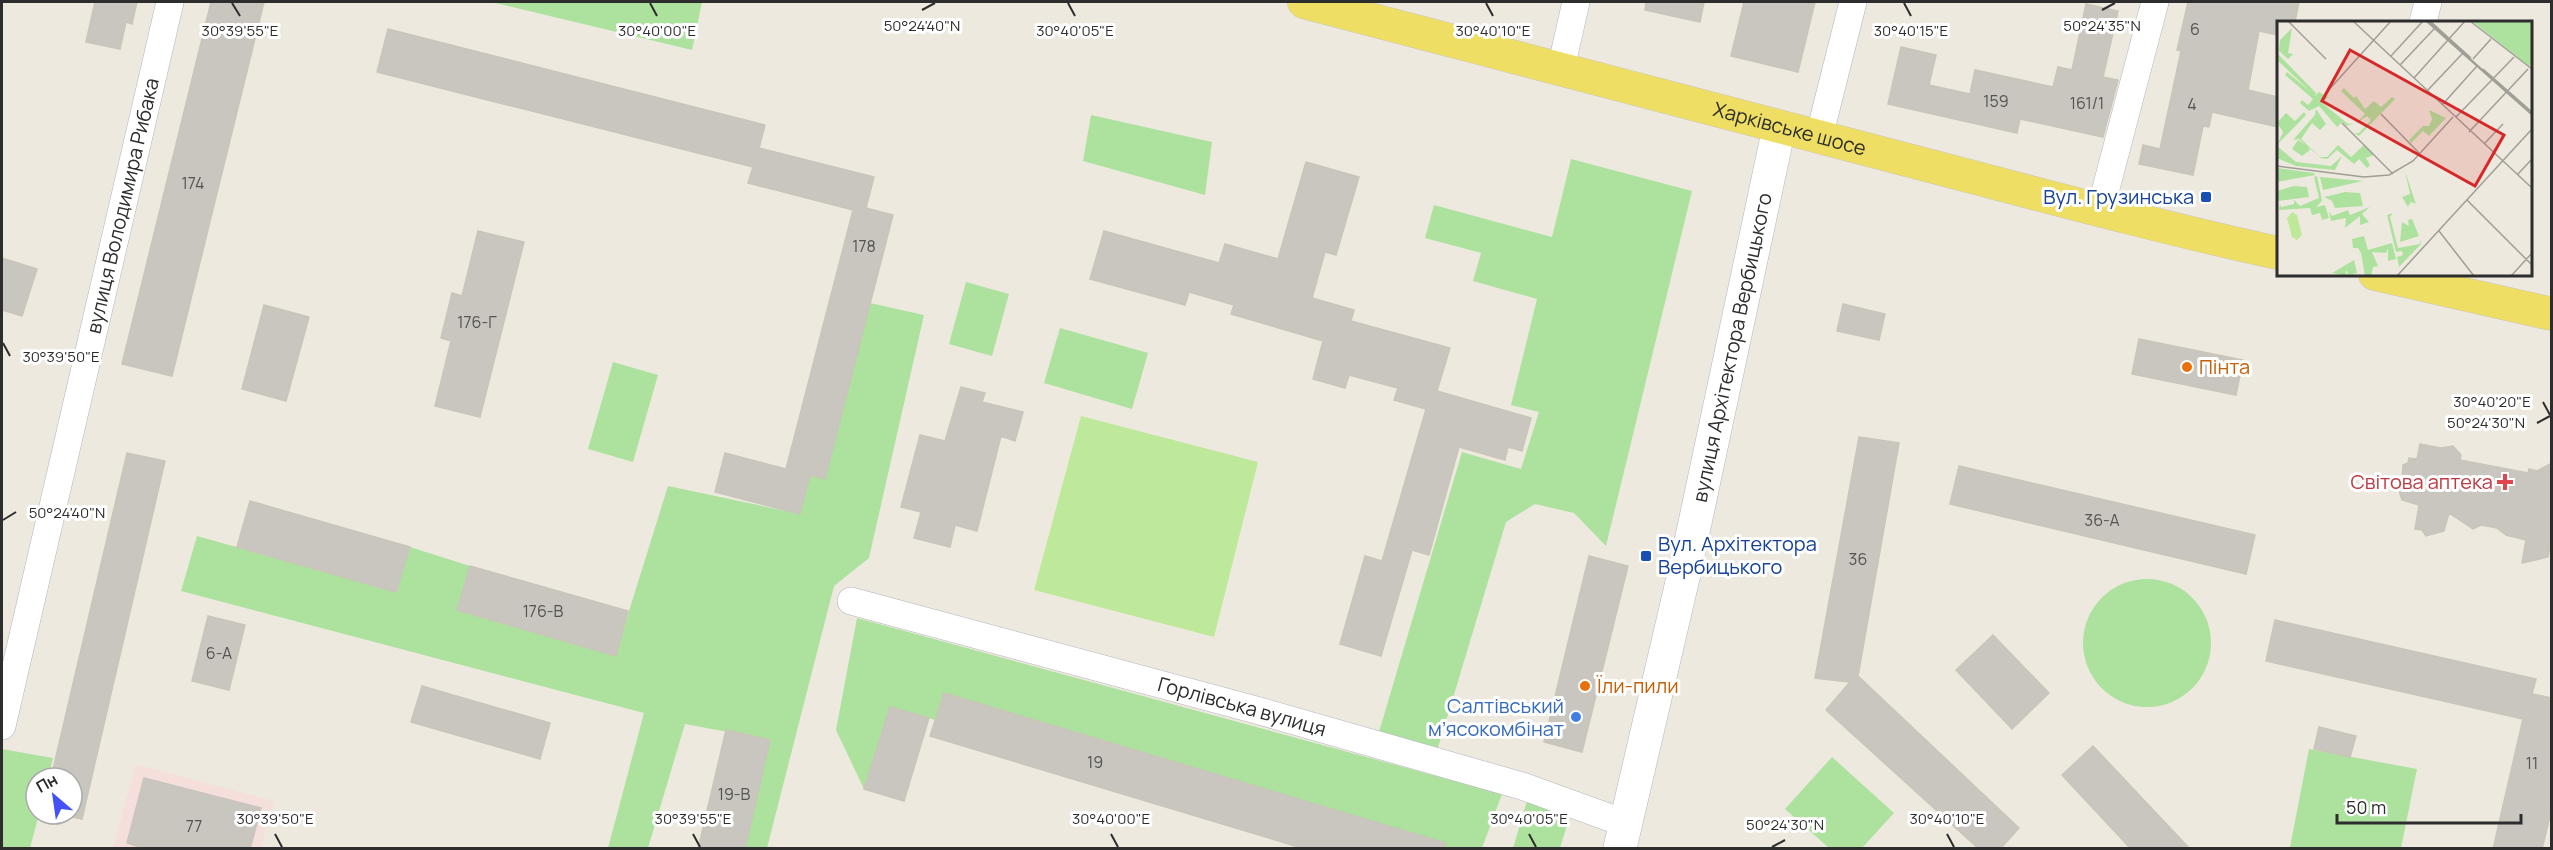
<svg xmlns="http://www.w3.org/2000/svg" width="2553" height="850" viewBox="0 0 2553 850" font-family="Manrope,sans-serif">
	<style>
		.medical { fill: #f4dfdd }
		.green { fill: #ade29e }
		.pitch { fill: #bee99a }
		.building { fill: #c9c6bf; stroke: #c9c5b9; stroke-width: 1.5 }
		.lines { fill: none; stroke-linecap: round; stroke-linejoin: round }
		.street-casing { stroke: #b3b4bf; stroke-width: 28 }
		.secondary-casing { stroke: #b3b4bf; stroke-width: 34 }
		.primary-casing { stroke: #c8c8c8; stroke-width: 34 }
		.street { stroke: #fff; stroke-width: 27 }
		.secondary { stroke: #fff; stroke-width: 33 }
		.primary { stroke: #eede64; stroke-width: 33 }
		.ticks { fill: none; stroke: #2d2d2d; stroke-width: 2 }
		.transit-dot { fill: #1a4fb4; stroke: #fff; stroke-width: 2 }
		.food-dot { fill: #e8710a; stroke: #fff; stroke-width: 2 }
		.health-dot { fill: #e0444e; stroke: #fff; stroke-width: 2 }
		.shop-dot { fill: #3f7fe0; stroke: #fff; stroke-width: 2 }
		.labels { text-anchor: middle; stroke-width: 6; stroke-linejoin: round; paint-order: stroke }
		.number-label { font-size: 16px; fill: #545352 }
		.street-label { font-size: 20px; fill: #2d2d2d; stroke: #fff }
		.transit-label { font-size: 20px; fill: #164399; stroke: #fff; text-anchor: end }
		.food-label { font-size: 20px; fill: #c56008; stroke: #fff; text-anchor: start }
		.health-label { font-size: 20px; fill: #be3a42; stroke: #fff; text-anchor: end }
		.shop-label { font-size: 20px; fill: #366cbe; stroke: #fff; text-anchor: end }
		.inset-road { fill: none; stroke: #a19e98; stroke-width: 1.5 }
		.view { fill: #d62828; fill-opacity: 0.15; stroke: #d62828; stroke-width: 3 }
		.inset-edge { fill: none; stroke: #2d2d2d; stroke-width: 3 }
		.ticks-label { font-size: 15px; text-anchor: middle; fill: #2d2d2d; stroke: #fff; stroke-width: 6; stroke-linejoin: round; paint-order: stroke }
	</style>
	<rect width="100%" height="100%" fill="#eee9df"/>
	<path class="medical" d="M136,764L274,801L261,848H113Z"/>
	<path class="green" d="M491,2H702L692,50Z
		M1091,115L1212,142L1205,195L1083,161Z
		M1571,159L1692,191L1606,546L1574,513L1535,504L1506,522L1437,751L1379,732L1462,452L1521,469L1539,412L1511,405L1537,299L1473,281L1481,253L1425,238L1434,205L1552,237Z
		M966,282L1009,294L992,356L949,344Z
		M870,303L924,315L869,558L834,586L767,848H745L770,740L685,724L648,848H608L644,713L181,591L197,536L396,592L410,547L470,566L457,610L615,656L668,486L800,514L810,475L825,478Z
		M1060,328L1148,353L1132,409L1044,383Z
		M613,362L658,375L633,462L588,449Z
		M2083 643a64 64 0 1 1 128 0a64 64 0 1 1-128 0Z
		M857,618L1502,794L1482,848H1413L1417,835L944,693L935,720L890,707L864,789L836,730Z
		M2,749L53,758L48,778H36V814H39L30,848H2Z
		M2309,749L2417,769L2401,848L2290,847Z
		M1832,757L1894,813L1862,848H1829L1785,809Z
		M1527,801L1569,819L1560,848H1513Z"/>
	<path class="pitch" d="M1081,416L1258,462L1214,637L1034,590Z"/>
	<path class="building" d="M95,2H137L132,24L126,22L120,49L86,42Z
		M211,2H264L172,376L122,364Z
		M1646,2H1704L1700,22L1645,10Z
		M1744,2H1815L1798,72L1731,56Z
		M2188,2H2299L2295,22H2278V35L2259,31L2248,90L2278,97V127L2212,112L2209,127L2203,126L2193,175L2139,164L2143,145L2160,149L2181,51L2177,50Z
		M2086,4L2118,11L2103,77L2118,80L2103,137L2020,119L2017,133L1888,104L1901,47L1936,55L1929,85L1970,94L1975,70L2053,87L2058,67L2072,70Z
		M388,29L765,125L759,148L874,177L866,208L893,215L825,479L810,475L800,514L715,492L725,453L786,469L853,210L748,183L753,167L377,72Z
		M1306,162L1359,177L1336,255L1325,252L1312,298L1354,310L1351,321L1450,348L1437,391L1531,418L1522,451L1508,447L1505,460L1459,447L1429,555L1412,550L1381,656L1340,644L1365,556L1382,561L1426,409L1394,400L1398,388L1349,375L1345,388L1313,379L1323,341L1231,314L1234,305L1189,292L1185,305L1090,279L1104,231L1219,263L1225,244L1278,259Z
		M478,231L524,242L480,417L435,406L451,341L441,338L452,293L462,296Z
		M2,258L37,269L22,316L2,310Z
		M1843,304L1885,314L1879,340L1837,331Z
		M264,305L309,317L286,401L242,389Z
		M2139,339L2243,360L2236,395L2132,374Z
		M961,387L985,393L982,402L1023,412L1015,441L1001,436L977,531L955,525L950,547L914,538L921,512L901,507L920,435L945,441Z
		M1859,437L1899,443L1858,676L2019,828L2000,849H1979L1826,710L1850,682L1815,678Z
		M2420,444L2441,448L2453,446L2461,455L2460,460L2528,473L2529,469L2537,471L2552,463V536L2548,557L2522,563L2526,540L2506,535L2497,528L2481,525L2473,529L2449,513L2444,531L2426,536L2422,530L2415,529L2419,505L2402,500L2397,485L2402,480L2403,465L2408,463L2409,458L2417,459Z
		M127,453L165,461L82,819L60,814H72V778H51Z
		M1959,466L2255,535L2246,574L1950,504Z
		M250,501L410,547L396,592L237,547Z
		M1589,556L1628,566L1582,752L1544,742Z
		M470,566L628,611L616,656L457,610Z
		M208,616L245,625L229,690L192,681Z
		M2275,620L2536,679L2532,694L2552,698V808L2542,849H2493L2523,719L2266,661Z
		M1993,635L2049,693L2012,729L1956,670Z
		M422,686L550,723L540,759L411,722Z
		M944,693L1446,843L1445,849H1305L930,736Z
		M890,707L929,718L904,801L864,789Z
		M2319,727L2356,736L2350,757L2314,749Z
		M726,730L770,740L745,849H698Z
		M2093,746L2190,849H2131L2062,775Z
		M144,778L261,808L250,849H147L127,843Z"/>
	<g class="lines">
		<g class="street-casing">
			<g id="street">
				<path d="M2423,22L2428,2"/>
				<path d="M1561,68L1576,2"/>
				<path d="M1819,137L1853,2"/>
				<path d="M2100,211L2155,2"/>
				<path id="s1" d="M851,601L1256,710L1522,786L1627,824"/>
				<path id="s2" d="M2,726L170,2"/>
			</g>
		</g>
		<g class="secondary-casing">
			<g id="secondary">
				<path id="s3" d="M1620,848L1686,565L1779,128"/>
			</g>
		</g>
		<g class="primary-casing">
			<g id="primary">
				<path id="s4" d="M1304,2C1502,52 1699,105 1896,157C2023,190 2150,225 2278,253"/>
				<path d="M2375,274L2552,314"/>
			</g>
		</g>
		<use href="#street" class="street"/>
		<use href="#secondary" class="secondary"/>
		<use href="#primary" class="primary"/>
	</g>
	<path class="ticks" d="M232,3L240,16M650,3L657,16M1068,3L1075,16M1486,3L1493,16M1904,3L1911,16M922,10L935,3M2102,10L2115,3M3,343L10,356M2543,402L2550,415M2537,423L2550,416M3,520L16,512M275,834L282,847M693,834L700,847M1111,834L1118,847M1529,834L1536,847M1947,834L1954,847M1772,847L1785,840"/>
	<g class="transit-dot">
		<rect x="2200" y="191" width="12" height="12" rx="3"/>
		<rect x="1640" y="550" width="12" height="12" rx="3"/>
	</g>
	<g class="food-dot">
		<circle cx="2187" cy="367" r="6"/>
		<circle cx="1585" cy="686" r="6"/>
	</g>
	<path class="health-dot" d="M2502 473h6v6h6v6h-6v6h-6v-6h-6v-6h6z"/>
	<circle class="shop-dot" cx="1576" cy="717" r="6"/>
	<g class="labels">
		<g class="number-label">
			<text x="2195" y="35">6</text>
			<text x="1996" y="107">159</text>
			<text x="2087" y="109">161/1</text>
			<text x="2192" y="110">4</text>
			<text x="193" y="189">174</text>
			<text x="864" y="252">178</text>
			<text x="477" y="328">176-Г</text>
			<text x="2102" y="526">36-А</text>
			<text x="1858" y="565">36</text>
			<text x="543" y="617">176-В</text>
			<text x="219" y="659">6-А</text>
			<text x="1095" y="768">19</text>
			<text x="2532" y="769">11</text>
			<text x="734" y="800">19-В</text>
			<text x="194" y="832">77</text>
		</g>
		<g class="street-label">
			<text dy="7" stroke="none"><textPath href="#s4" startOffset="502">Харківське шосе</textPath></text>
			<text dy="7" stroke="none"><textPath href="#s2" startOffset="534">вулиця Володимира Рибака</textPath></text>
			<text dy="7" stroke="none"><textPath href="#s3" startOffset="513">вулиця Архітектора Вербицького</textPath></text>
			<text dy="7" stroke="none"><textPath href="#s1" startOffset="405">Горлівська вулиця</textPath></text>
		</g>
		<g class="transit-label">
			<text x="2194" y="204">Вул. Грузинська</text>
			<text x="1658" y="551" text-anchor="start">Вул. Архітектора<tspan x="1658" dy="23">Вербицького</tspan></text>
		</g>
		<g class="food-label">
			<text x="2199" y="374">Пінта</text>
			<text x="1597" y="693">Їли-пили</text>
		</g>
		<g class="health-label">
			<text x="2493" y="489">Світова аптека</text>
		</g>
		<g class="shop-label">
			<text x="1564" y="713">Салтівський<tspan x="1564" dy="23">м’ясокомбінат</tspan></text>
		</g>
	</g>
	<g transform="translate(2277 21)">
		<rect width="255" height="255" fill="#eee9df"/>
		<path d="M195,0H255V42L252,45ZM15,7L11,32L16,33L11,38L2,30L3,19ZM0,32L39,72L38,75L42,71L51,76L45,82L49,85L71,103L77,102L70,105L65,101L60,106L42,85L32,90L23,82L25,79L31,84L36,78L8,54L10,51L34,71L0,39ZM67,67L77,77L79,75L88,88L97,80L104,86L115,76L118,78L82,115L78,112H82L94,99L90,95L78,103L88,93L64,70ZM39,88L49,103L43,109L35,102L24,118L43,136H50L61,124L74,136L87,124L97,134L89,137L93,144L90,147L82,138L77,143L60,129L50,138L44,137L31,126L33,129L25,135L15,128L21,119L28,124L22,118L16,119L38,94ZM152,89L169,97L152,115L146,110L134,122L132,119L146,105H152L155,98ZM27,91L29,94L0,124L6,111L0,102L9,92L18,100ZM0,125L19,141L54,145L65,135L58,149L19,145L0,137ZM0,147L37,152L38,154L0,161ZM128,150L139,183L134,181L131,186L125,176L133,173ZM40,155L45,180L39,186L48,184L52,197L45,199L43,192L35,194L33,187L2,189L3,183L4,186L17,183V179L23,185L42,177L37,156ZM43,156L86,160L46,169ZM17,165L30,166L32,176L0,180V170ZM68,171L83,172L86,185L58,187L55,180L47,176ZM93,186L85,193L92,201L83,204V195L68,207L69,197L54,200L52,190L55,195L71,189L73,194ZM116,192L113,196L121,227L143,223V218L144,223L122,246L120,236L126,234L125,230L119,231L110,194ZM135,198L142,215L123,221L125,201L132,205L131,199ZM87,215L91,229L115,222L119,238L111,240V227L109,232L95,231L101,245L96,246L94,255H88L84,232L81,227H76L75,218ZM77,239L80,252L71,254L69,248V255L55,252Z" fill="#ade29e"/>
		<path d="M15,191L20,194L25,214L20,219L15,216L10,197Z" fill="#bee99a"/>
		<path class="inset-road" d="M11,0L49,38M76,0L255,167M149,0L255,94M151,0L255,93M153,0L194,37M193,0L255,48M114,35L146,0M196,38L214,18M123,44L157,8M206,48L255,91M137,57L188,0M150,70L186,32M48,73L114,0M165,84L200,45M104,93L143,133M179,96L237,36M65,102L116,153M192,111L251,48M207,123L226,103M0,145L87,156L112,154L136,140L176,96M241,153L255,138M190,179L255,244M162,210L197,255M120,255L255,108M234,255L255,232"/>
		<path class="view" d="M73,29L227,114L198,165L45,80Z"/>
		<rect width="255" height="255" class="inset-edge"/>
	</g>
	<g class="ticks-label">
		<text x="922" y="31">50°24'40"N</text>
		<text x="2102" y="31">50°24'35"N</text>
		<text x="240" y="36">30°39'55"E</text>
		<text x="657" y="36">30°40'00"E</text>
		<text x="1075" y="36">30°40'05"E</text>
		<text x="1493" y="36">30°40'10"E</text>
		<text x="1911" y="36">30°40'15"E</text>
		<text x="61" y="362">30°39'50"E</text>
		<text x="2492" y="407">30°40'20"E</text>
		<text x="2486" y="428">50°24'30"N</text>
		<text x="67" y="518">50°24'40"N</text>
		<text x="275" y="824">30°39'50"E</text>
		<text x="693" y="824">30°39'55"E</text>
		<text x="1111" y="824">30°40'00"E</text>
		<text x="1529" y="824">30°40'05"E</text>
		<text x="1947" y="824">30°40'10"E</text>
		<text x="1785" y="830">50°24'30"N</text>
	</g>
	<rect width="2553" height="850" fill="none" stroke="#2d2d2d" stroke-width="6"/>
	<g transform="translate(54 796) rotate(331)"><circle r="28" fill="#ffffff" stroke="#ababab" stroke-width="1.5"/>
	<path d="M0-4.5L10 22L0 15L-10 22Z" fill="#4451f6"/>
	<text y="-9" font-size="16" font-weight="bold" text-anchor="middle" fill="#2d2d2d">Пн</text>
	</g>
	<path d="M2337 814v9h184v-9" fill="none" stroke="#2d2d2d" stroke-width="3"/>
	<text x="2346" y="814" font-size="18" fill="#2d2d2d" stroke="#ffffff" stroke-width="4.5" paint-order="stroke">50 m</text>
</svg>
